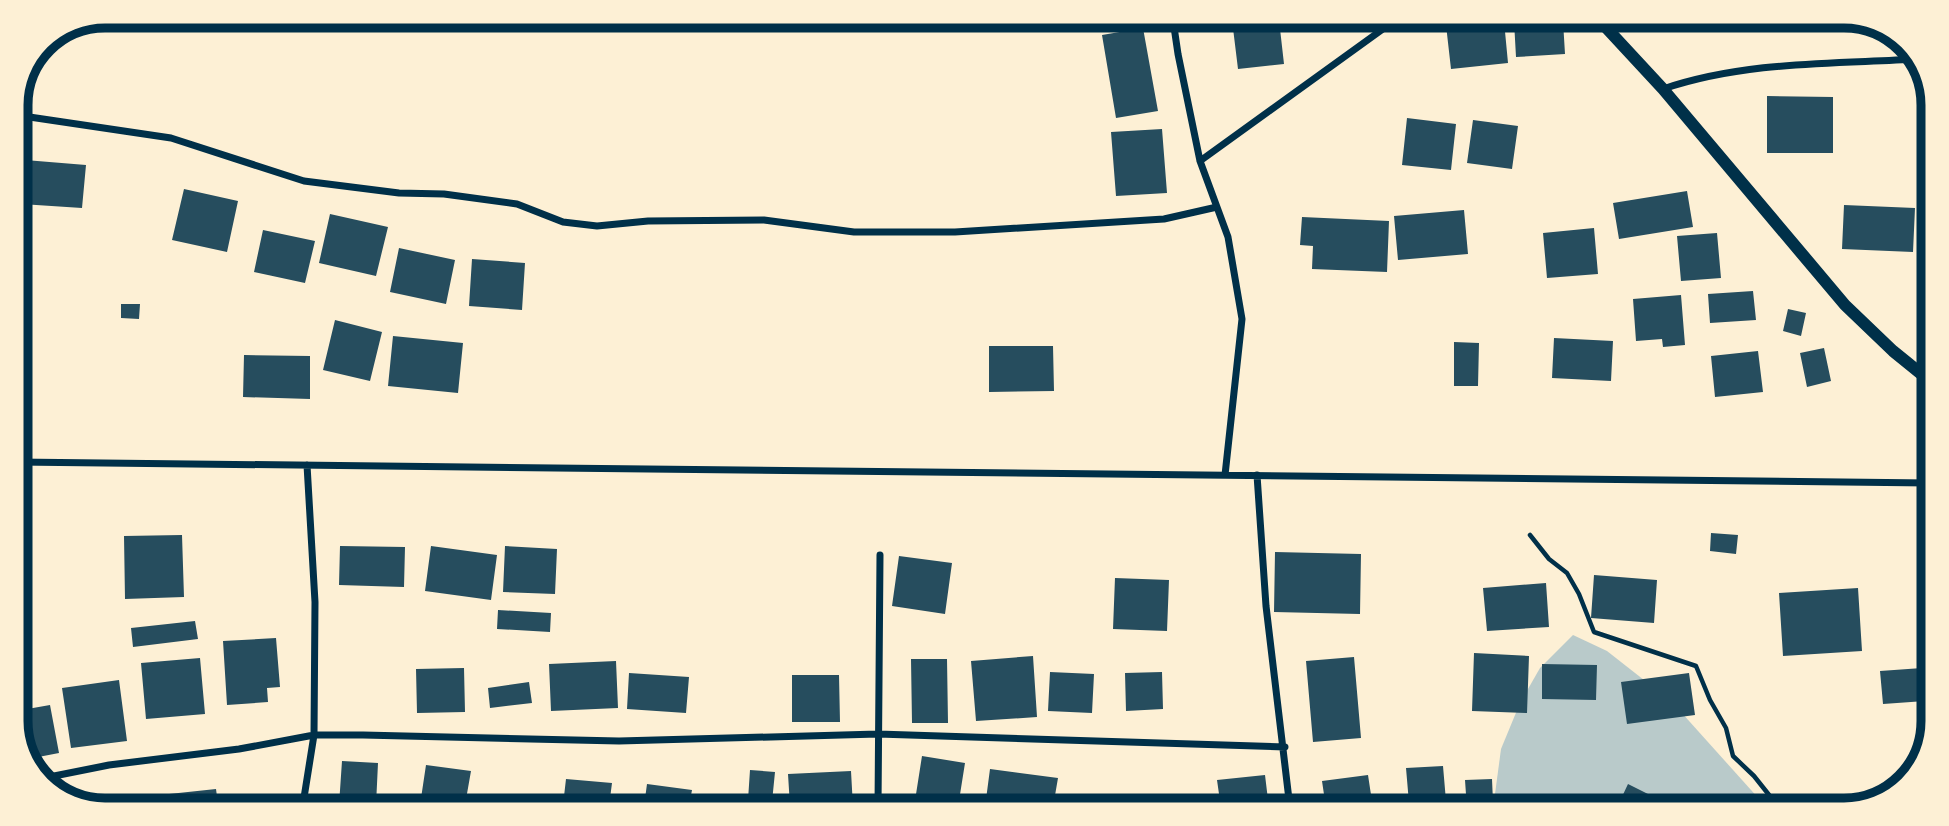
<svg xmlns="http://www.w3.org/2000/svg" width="1949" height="826" viewBox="0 0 1949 826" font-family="'Nunito Sans',sans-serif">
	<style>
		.green { fill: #b9caca }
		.building { fill: #264d5e }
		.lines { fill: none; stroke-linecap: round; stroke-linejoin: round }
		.path { stroke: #003049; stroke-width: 4.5 }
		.minor { stroke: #003049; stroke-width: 7 }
		.tertiary { stroke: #003049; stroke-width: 12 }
		.rim { fill: none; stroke: #003049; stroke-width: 9 }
	</style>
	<rect width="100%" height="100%" fill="#fdf0d5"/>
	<path class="green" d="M1573,635L1607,651L1672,702L1769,810L1493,809L1501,749L1520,703L1540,668Z"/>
	<path class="building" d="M1232,20H1279L1284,64L1238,69Z
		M1478,21H1504L1508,63L1451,69L1446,25Z
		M1514,21H1563L1565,54L1516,57Z
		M1143,28L1158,111L1116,118L1102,35Z
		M1767,96L1833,97V153H1767Z
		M1407,118L1456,124L1451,170L1402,165Z
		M1473,120L1518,126L1512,169L1467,163Z
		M1162,129L1167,193L1116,196L1111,132Z
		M25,160L86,165L82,208L21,204Z
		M184,189L238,201L227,252L172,240Z
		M1687,191L1693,227L1619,239L1613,203Z
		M1844,205L1915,208L1913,252L1842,249Z
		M1464,210L1468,254L1398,260L1394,216Z
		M330,214L388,227L376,276L319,263Z
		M1302,217L1389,221L1387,272L1312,269L1313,246L1300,245Z
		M1594,228L1598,274L1547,278L1543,233Z
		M263,230L315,241L305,283L254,272Z
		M1717,233L1721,278L1681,281L1677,236Z
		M399,248L455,260L446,304L390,292Z
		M472,259L525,263L522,310L469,306Z
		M1753,291L1756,320L1710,323L1708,294Z
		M1681,295L1685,345L1663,347L1662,339L1636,341L1633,299Z
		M121,304H140L139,319L121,318Z
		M1788,309L1806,313L1801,336L1783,331Z
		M335,320L382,332L370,381L323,370Z
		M393,336L463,343L458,393L388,386Z
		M1554,338L1613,341L1611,381L1552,378Z
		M1454,342L1479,343L1478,386H1454Z
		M989,346H1053L1054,391L989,392Z
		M1824,348L1831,381L1807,387L1800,353Z
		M1758,351L1763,392L1715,397L1711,356Z
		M244,355L310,356V399L243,397Z
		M1711,533L1738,535L1736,554L1710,551Z
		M182,535L184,597L125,599L124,536Z
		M340,546L405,547L404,587L339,585Z
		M431,546L497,555L491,600L425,591Z
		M505,546L557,549L555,594L503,592Z
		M1275,552L1361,554L1360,614L1274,612Z
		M899,556L952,563L945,614L892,606Z
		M1594,575L1657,580L1654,623L1591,618Z
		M1115,578L1169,580L1167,631L1113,629Z
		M1546,583L1549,627L1487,631L1483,588Z
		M1858,588L1862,651L1783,656L1779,593Z
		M498,610L551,613L550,632L497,629Z
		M195,621L198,639L133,647L131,628Z
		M276,638L280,687L267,688L268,702L227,705L223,641Z
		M1474,653L1529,656L1527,713L1472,711Z
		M1033,656L1037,717L976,721L971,661Z
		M1354,657L1361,738L1313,742L1306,661Z
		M200,658L205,714L146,719L141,663Z
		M911,659H947L948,723H912Z
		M616,661L618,708L551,711L549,664Z
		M1542,664L1597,665L1596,700L1542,699Z
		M464,668L465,712L417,713L416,669Z
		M1922,668L1925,701L1883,704L1880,671Z
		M1050,672L1094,674L1092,713L1048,711Z
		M1162,672L1163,709L1126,711L1125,673Z
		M629,673L689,677L686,713L627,709Z
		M1689,673L1695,715L1627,724L1621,682Z
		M792,675H839L840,722H792Z
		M119,680L127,741L71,748L62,688Z
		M529,682L532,703L490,708L488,688Z
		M50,705L59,753L28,759L16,727V711Z
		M922,756L965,763L958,807H914Z
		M342,761L378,763L376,805H339Z
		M426,765L471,771L465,805H420Z
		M1443,766L1446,801L1409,803L1406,768Z
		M990,769L1058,778L1053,807H985Z
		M750,770L775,772L772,802L748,800Z
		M851,771L853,807L790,806L788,774Z
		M1265,775L1269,808H1221L1217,780Z
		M1368,775L1373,808H1326L1322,781Z
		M566,779L612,783L609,806L563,805Z
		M1492,779L1493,802L1531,800L1532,809H1467L1465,780Z
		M647,784L692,790L689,806H644Z
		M1628,784L1648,794L1640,809L1620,801Z
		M216,789L218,804H94V802Z
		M713,794L760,805L759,806H710Z"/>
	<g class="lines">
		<path class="path" d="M1530,535L1549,559L1567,573L1579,594L1594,632L1696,666L1710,700L1726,728L1733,756L1754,776L1781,810"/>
		<path class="minor" d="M1173,20L1178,54L1200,161L1228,237L1242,319L1225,475
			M1663,89C1746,61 1832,64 1918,59
			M16,115L171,138L304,181L399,193L444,194L517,204L563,222L597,226L648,221L764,220L854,232H955L1164,219L1217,207
			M1200,161L1394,21
			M16,462L1929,483
			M1257,475L1266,606L1290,808
			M39,779L109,765L239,749L314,735H363L619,741L878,734L1285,747
			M303,804L314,735L315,602L307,465
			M878,807L880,555"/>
		<path class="tertiary" d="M1600,21L1663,89L1845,305L1893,351L1930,381"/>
	</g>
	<path d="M0 0H1949V826H0ZM105 28H1844A77 77 0 0 1 1921 105V721A77 77 0 0 1 1844 798H105A77 77 0 0 1 28 721V105A77 77 0 0 1 105 28Z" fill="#fdf0d5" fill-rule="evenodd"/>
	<path class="rim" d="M105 28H1844A77 77 0 0 1 1921 105V721A77 77 0 0 1 1844 798H105A77 77 0 0 1 28 721V105A77 77 0 0 1 105 28Z"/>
</svg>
